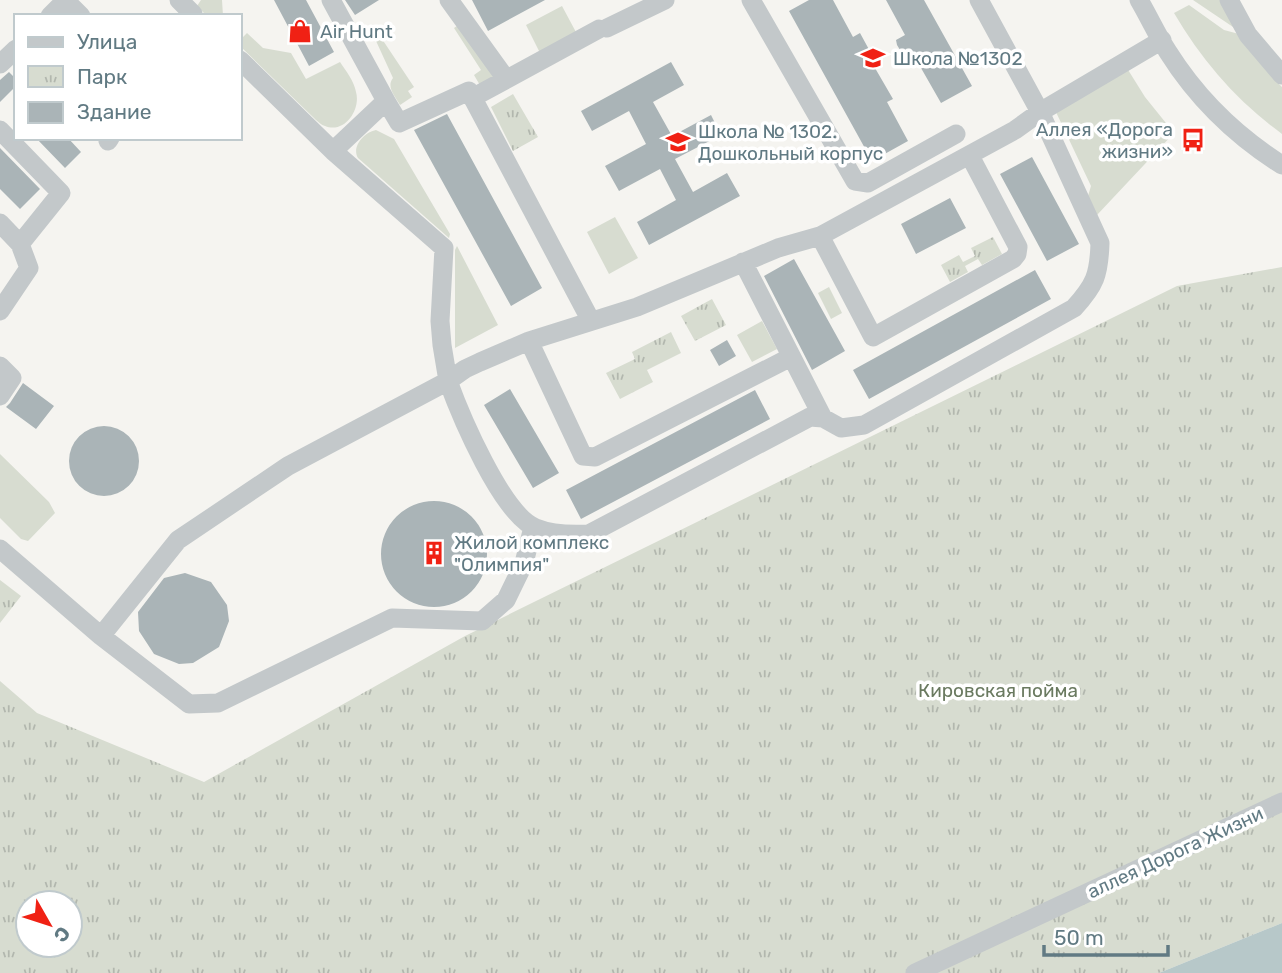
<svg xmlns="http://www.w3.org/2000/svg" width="1282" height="973" viewBox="0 0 1282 973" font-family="Rubik,sans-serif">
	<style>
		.grass { fill: #d7dcd0 }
		.park { fill: url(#park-tufts); fill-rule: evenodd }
		.water { fill: #b7c8c9 }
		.building { fill: #aab4b7 }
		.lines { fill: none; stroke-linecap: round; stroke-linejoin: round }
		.minor { stroke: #c3c8ca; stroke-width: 19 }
		.labels { text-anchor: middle; stroke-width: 7; stroke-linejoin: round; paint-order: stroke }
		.poi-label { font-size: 19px; fill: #617a83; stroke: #fff; text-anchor: start }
		.park-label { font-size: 19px; fill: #6a7a60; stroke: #fff }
		.street-label { font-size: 19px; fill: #617a83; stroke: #fff }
	</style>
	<defs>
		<pattern id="park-tufts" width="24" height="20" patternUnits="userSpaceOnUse" patternTransform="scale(1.75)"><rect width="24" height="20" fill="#d7dcd0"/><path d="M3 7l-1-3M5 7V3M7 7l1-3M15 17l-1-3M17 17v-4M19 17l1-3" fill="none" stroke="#b2b7ae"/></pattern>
	</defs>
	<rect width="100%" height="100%" fill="#f5f4f0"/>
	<path class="grass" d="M201,0H222L223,16H207L197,6Z
		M1193,0H1220L1236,29Z
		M1189,5L1224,30L1239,34L1272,77L1282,87V134C1237,101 1202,61 1174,13Z
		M562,6L577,34L540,53L526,25Z
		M372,24L414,87L408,91L412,97L400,105C395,96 386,87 393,78L371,30Z
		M457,26L495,76L481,87L474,75L481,70L454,28Z
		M247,33L263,48L291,53L306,79L340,62C346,71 354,81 356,92C361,109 345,134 325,126C321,125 319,122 316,120L240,46V40Z
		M1125,65L1145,97L1174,133L1097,215L1088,196L1091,186L1055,110Z
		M376,130L394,139L450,234L449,238L358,158C351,146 365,132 376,130Z
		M615,217L638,258L609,274L587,232Z
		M457,246L498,325L455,348V250Z
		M829,287L842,313L831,319L818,293Z
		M762,321L777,349L752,362L737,335Z
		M0,454L49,502L55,513L28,541L21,539L0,518Z"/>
	<path class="park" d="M513,94L538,137L513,151L491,107Z
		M993,237L1002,254L982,265L978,259L965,266L968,272L950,282L941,265L959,255L963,262L975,256L971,248Z
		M1282,267V923L1159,973H0V681L37,713L204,782L465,636L1177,286ZM28,903H70V945H28Z
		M712,299L726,325L695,341L681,316Z
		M671,332L681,353L647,370L653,382L620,399L606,373L635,359L632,352Z
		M0,580L21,596L0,623Z"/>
	<path class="water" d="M1282,923V973H1159Z"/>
	<path class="building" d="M274,0H306L334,52L309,66Z
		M345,0H379L355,15Z
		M472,0H545L488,31Z
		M809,0H833L853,37L860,33L878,66L875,68L893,99L887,102L908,141L872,161L789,11Z
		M886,0H924L972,86L941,103L913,54L905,58L897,45L896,40L905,35Z
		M671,62L684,85L653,102L672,136L711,115L721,135L675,159L693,192L727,173L740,196L649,245L637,222L676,200L660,169L619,191L605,166L646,144L629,111L592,131L581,111Z
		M9,72L16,79V86L0,102V80Z
		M447,114L542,288L511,306L414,130Z
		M36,138H68L81,152L65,168Z
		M0,148L40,189L20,209L0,189Z
		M1032,157L1079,244L1047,261L1000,174Z
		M950,198L966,228L916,254L901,224Z
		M794,259L845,351L812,370L764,276Z
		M1035,270L1051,299L869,399L853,370Z
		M727,340L736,356L719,366L710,350Z
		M23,383L54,406L36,429L6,407L10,403Z
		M510,389L559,473L533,488L484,405Z
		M755,390L770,419L581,519L566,490Z
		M69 461a35 35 0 1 1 70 0a35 35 0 1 1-70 0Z
		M381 554a53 53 0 1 1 106 0a53 53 0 1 1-106 0Z
		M185,573L211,582L227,605L229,621L219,647L193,663L179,664L154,654L139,631L138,612L164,578Z"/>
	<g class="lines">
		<path class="minor" d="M179,0L193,14L192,16
			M331,0L386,101L333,151
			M449,0L506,79
			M751,0L855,181L868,183L956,134
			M1139,0C1149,17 1157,35 1168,52C1197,98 1236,136 1282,165
			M1229,0L1248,35L1282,75
			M66,1L81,16
			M50,16L66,0
			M607,28L665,0
			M240,60L333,151L444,248L440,321L442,345L448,381L465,369L480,362L529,341L637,307L778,248L820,236L1015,130L1040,112L1162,40
			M0,64L16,49
			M472,98L599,29
			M386,101L399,123L469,91L591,321
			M0,130L61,193L20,244L0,223
			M108,141L110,138
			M820,236L873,337L891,327L1013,259L1017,254L1018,247L970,156
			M743,262L823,418
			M0,311L29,268L20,244
			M529,341L583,456L595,457L791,357
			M0,366L12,378L0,396
			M0,549L101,636L189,704L218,703L392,618L482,621L506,600L524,563L533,527
			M101,636L178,540L288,466L448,381C460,414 502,515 536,528C553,535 571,535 589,534L810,417L823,418L841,428L864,425L1074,308C1095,285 1099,275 1100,243L1040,112L979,0
			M915,973L1282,802"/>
	</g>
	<defs>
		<g id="shop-bare" transform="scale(1.89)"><path d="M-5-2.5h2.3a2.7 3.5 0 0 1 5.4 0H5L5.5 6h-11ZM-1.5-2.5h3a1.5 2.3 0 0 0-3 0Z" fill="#f02114" stroke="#fff" stroke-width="2.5" paint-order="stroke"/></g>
		<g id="school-bare" transform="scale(1.89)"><path d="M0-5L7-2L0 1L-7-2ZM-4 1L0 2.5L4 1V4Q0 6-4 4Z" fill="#f02114" stroke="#fff" stroke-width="2.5" paint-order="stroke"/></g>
		<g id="bus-bare" transform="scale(1.89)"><path d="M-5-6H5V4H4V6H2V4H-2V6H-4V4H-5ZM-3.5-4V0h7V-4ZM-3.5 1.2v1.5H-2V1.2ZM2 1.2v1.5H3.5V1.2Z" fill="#f02114" stroke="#fff" stroke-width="2.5" paint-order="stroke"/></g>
		<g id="building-bare" transform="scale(1.89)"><path d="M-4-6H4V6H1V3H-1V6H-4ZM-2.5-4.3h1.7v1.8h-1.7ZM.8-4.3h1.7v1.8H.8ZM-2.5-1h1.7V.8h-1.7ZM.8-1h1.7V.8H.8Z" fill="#f02114" stroke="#fff" stroke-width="2.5" paint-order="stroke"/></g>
	</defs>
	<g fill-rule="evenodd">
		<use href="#shop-bare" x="300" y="31"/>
		<use href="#school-bare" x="873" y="58"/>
		<use href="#bus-bare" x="1193" y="140"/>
		<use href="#school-bare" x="678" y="142"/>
		<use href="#building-bare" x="434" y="553"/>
	</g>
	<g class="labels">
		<g class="poi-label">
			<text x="320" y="38">Air Hunt</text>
			<text x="893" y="65">Школа №1302</text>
			<text x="1173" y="136" text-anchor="end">Аллея «Дорога<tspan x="1173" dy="22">жизни»</tspan></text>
			<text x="698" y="138">Школа № 1302.<tspan x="698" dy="22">Дошкольный корпус</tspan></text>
			<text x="454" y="549">Жилой комплекс<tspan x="454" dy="22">"Олимпия"</tspan></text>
		</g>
		<g class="park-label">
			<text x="998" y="697">Кировская пойма</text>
		</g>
		<g class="street-label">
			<text transform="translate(1175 852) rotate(-25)" y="7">аллея Дорога Жизни</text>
		</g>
	</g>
	<rect x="14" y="14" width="228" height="126" fill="#ffffff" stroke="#c0cacd" stroke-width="2"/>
	<rect x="28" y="37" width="35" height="10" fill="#c3c8ca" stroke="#c0cacd" stroke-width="2"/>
	<text x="77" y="49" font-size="21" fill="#617a83">Улица</text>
	<rect x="28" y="66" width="35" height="21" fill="url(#park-tufts)" stroke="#c0cacd" stroke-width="2"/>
	<text x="77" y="84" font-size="21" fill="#617a83">Парк</text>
	<rect x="28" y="102" width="35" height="21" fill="#aab4b7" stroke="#c0cacd" stroke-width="2"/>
	<text x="77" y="119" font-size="21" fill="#617a83">Здание</text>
	<g transform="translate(49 924) rotate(129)"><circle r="33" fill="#ffffff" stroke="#c0cacd" stroke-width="2"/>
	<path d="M0-5L12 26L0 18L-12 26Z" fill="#f02114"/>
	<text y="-10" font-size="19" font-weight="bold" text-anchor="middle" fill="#617a83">С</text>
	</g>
	<path d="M1044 945v10h124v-10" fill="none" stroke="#617a83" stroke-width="3.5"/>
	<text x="1054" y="945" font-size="21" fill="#617a83" stroke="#ffffff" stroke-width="5" paint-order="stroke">50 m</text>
</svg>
